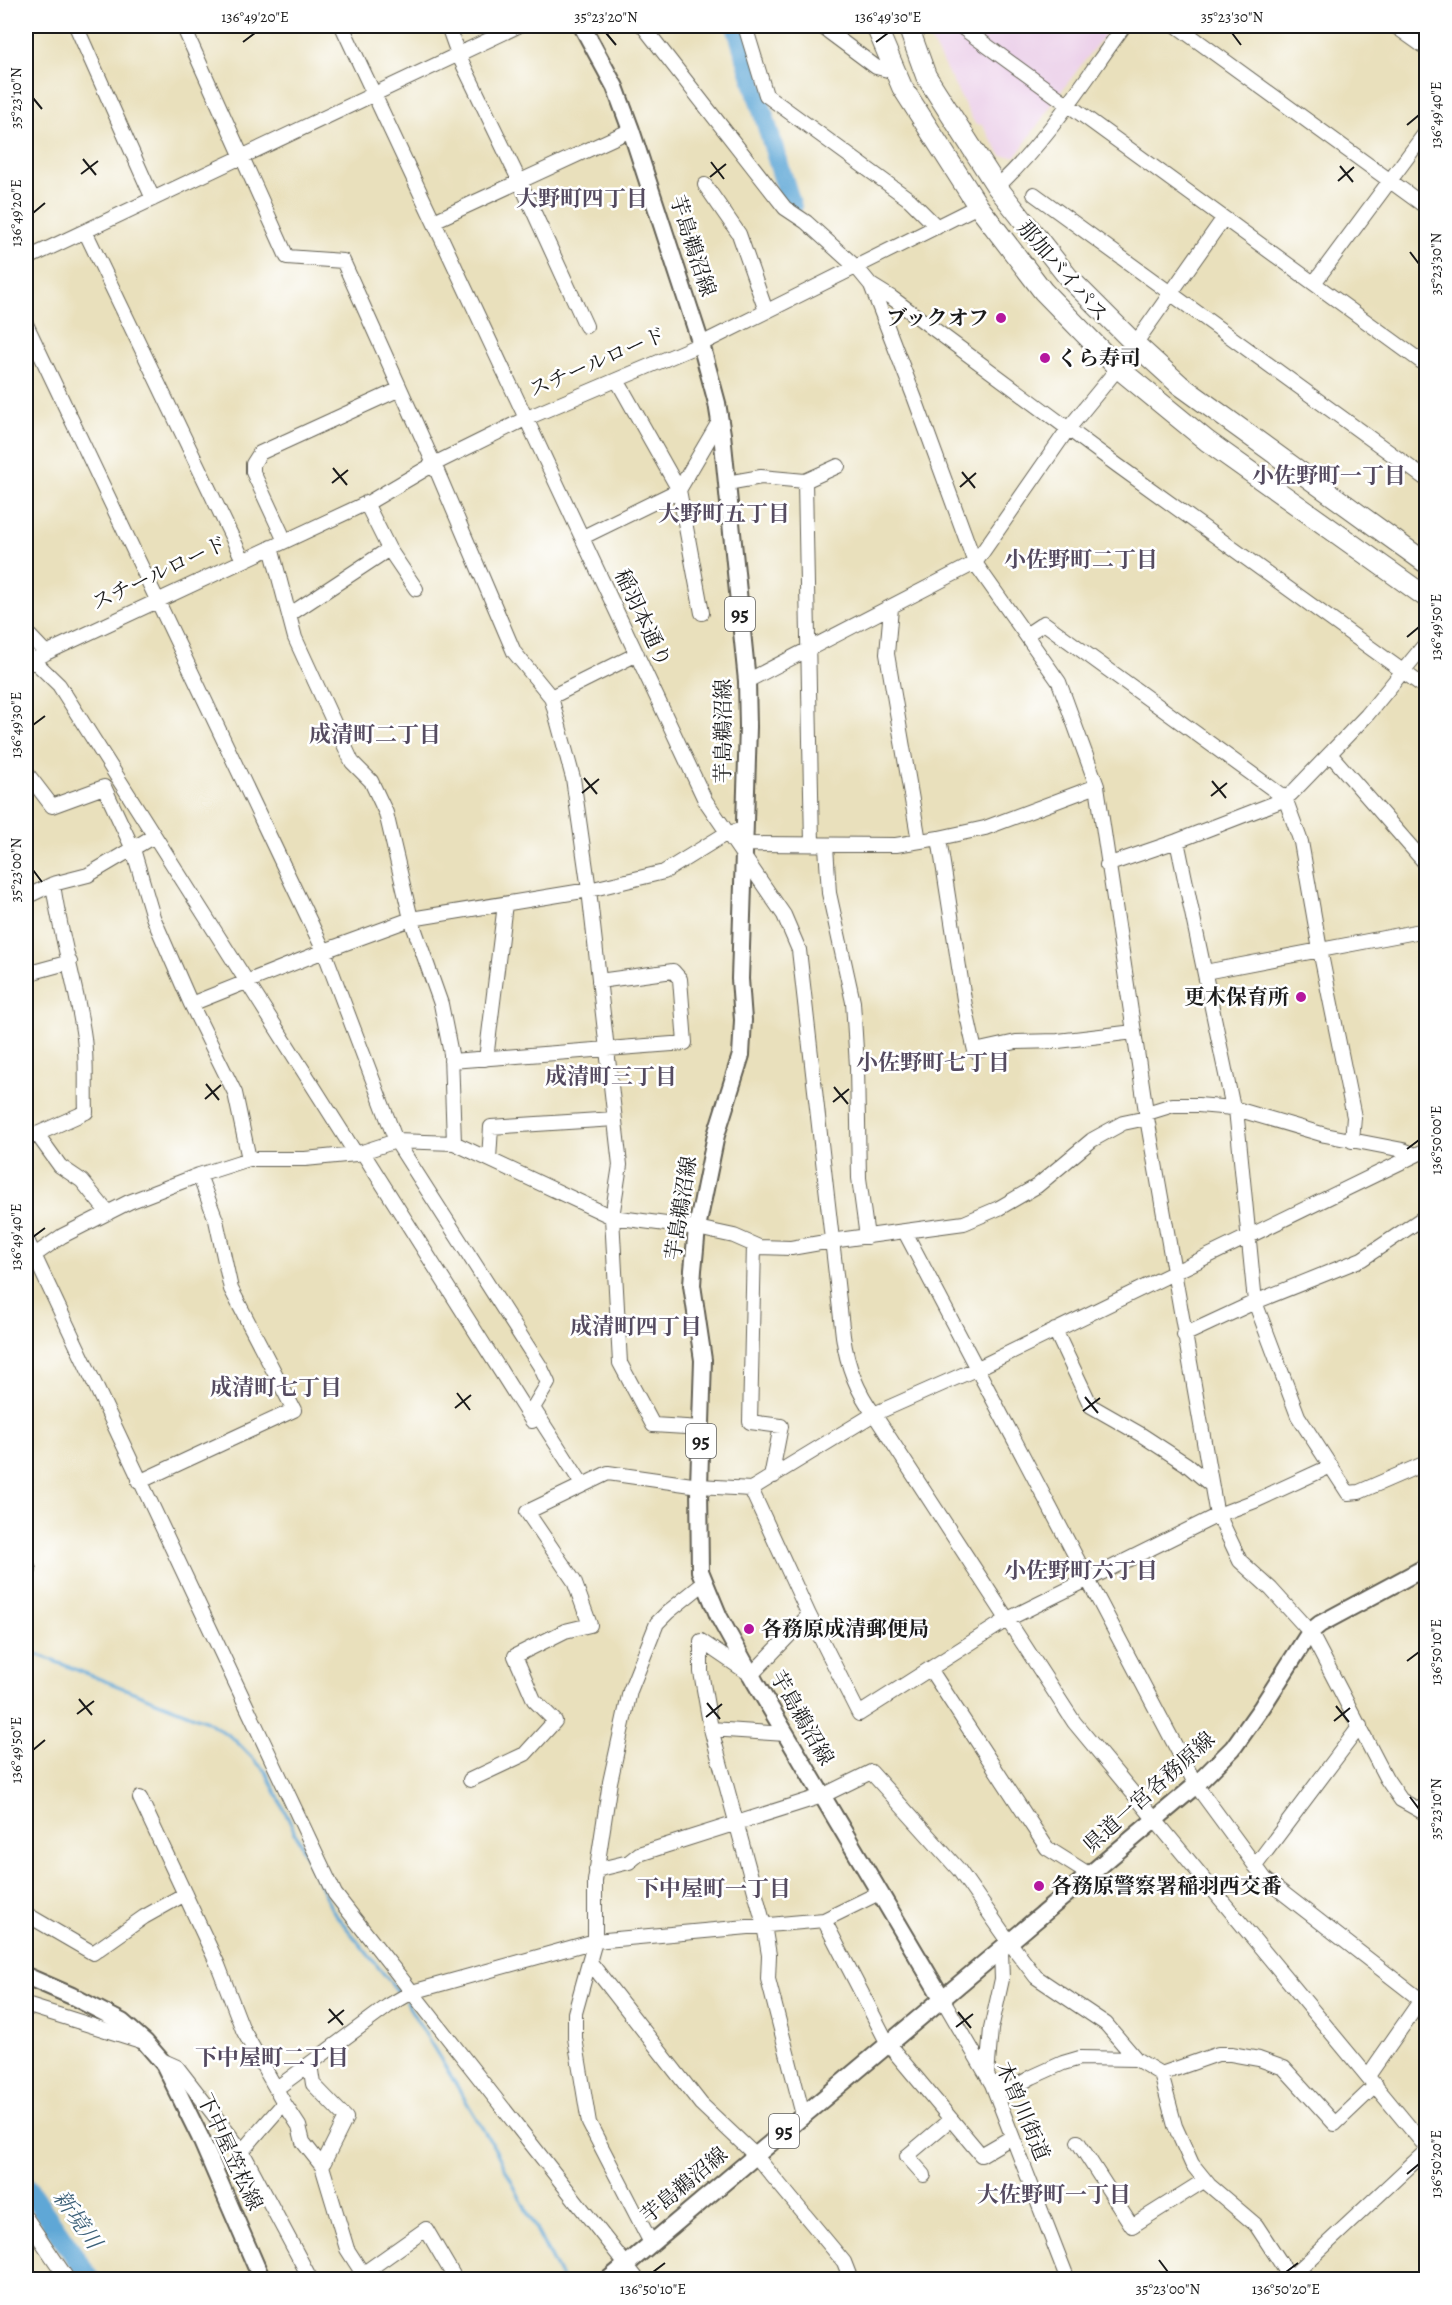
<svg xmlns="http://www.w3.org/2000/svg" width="1452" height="2305" viewBox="0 0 1452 2305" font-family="Alegreya,'Noto Serif JP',serif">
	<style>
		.built { fill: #ecd1ea }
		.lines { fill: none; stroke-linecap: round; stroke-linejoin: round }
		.stream { stroke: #5fa7d6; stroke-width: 3 }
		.river { stroke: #5fa7d6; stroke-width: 20 }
		.minor-casing { stroke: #646154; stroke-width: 16 }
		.major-casing { stroke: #646154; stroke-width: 20 }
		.highway-casing { stroke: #646154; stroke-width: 22 }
		.minor { stroke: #fff; stroke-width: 14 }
		.major { stroke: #fff; stroke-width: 16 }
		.highway { stroke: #fff; stroke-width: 20 }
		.ticks { fill: none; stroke: #1c1c1c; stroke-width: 2 }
		.poi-dot { fill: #b5179e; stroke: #fff; stroke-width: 2 }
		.labels { text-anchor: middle; stroke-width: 5; stroke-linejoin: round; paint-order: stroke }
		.shield { fill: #fff; stroke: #606060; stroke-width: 1.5 }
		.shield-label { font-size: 20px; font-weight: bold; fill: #1c1c1c }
		.street-label { font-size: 21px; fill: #1c1c1c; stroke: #fff }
		.poi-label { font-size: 21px; font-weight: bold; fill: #1c1c1c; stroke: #fff; text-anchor: start }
		.neighbourhood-label { font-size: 22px; font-weight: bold; fill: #554b60; stroke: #fff }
		.water-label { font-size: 22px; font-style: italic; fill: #3e6279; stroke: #fff }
		.neatline { fill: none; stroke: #1c1c1c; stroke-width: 2 }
		.ticks-label { font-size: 15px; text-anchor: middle; fill: #1c1c1c }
	</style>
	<rect width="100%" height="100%" fill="#fff"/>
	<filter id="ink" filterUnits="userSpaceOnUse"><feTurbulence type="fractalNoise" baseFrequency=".0167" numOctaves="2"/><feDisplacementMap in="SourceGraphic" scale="12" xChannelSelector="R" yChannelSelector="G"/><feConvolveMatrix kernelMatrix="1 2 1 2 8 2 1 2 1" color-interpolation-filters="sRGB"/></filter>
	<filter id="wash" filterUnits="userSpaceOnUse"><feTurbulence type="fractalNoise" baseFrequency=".008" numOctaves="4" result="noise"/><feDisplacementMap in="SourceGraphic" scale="24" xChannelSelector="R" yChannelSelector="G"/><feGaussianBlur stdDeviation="1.35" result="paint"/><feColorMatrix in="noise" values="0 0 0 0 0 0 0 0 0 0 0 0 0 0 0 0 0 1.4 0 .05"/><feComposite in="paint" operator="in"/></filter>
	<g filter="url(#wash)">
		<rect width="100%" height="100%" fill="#e9e0bc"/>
		<path class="built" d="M923,26H1111L1060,93L1016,156H1002L982,125L975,124Z"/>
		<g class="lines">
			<path class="stream" d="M26,1650L207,1721L234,1739L266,1772L332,1910L400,1994
				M406,2002L495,2149L562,2280"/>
			<path class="river" d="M736,26L792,207
				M26,2186L91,2280"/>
		</g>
	</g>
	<g filter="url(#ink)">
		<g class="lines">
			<g class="minor-casing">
				<path id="minor" d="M76,26L153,199
					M183,26L287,257L343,261L434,464L514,652L551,697L573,778L589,890L620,1165L612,1217L620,1363L653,1425L702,1428
					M342,26L705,800L784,915L799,950L843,1336C847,1366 856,1390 874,1414L1074,1722L1426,2147
					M448,26L458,54L520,182L586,326
					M643,26L785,208L806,222L857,268L871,285L915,399L975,563L1059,682L1097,786L1147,1118L1216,1510L1240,1561L1271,1589L1310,1632L1386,1778L1401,1800L1426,1814
					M745,26L766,95L910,200L937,227
					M821,26L876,67L896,72
					M960,26L1426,365
					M1177,26L1426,207
					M1395,26L1426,48
					M705,185L739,234L766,311
					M997,187C1047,141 1084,81 1124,26
					M1034,194L1426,479
					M434,221L631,130
					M85,231L243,560
					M26,259L518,26
					M1314,283L1426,132
					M871,285L892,298L1117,465L1426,688
					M26,324L324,951L396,1141L540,1366L548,1383L533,1408L582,1484
					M1135,344L1223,219
					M617,380L679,490L702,613
					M805,481L812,844
					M727,483L761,477L805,481L838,466
					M366,503L389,549L416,589
					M583,537L679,490L720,420
					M285,541L253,472V464L260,453L400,389
					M271,547L295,638L352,762L371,781L386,813L411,919L441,1004L451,1054L454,1143
					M891,608L887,654L919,841
					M289,615L389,549
					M26,632L46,653
					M1026,635L1044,623L1285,798L1301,842L1320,950L1354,1117L1352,1141
					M26,653L59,685L356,1154
					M26,665L46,653L371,501L434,464L527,418L701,344L978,206
					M747,681L975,563L1068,429L1118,368
					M551,697L637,654
					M1330,754L1426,864
					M26,772L52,806L104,787L133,849L153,917L191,1004L235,1093L249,1159
					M939,838L965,1006L975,1051L1016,1042L1058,1041L1134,1032
					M1177,841L1233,1108
					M744,844L896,845L939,838L985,828L1097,786
					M826,846L829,893L853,1002L857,1066L859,1178L867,1237
					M1107,865L1177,841L1278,802L1291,794L1367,715L1426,643
					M26,897L53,884L88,875L154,836
					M1205,972L1426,930
					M26,974L70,962
					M191,1004L324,951L411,919L589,890L664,872L727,833L736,831
					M486,1059L505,904
					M451,1061L685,1043L680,979L673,971L599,981
					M1236,1109L1255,1302L1298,1416L1348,1493L1359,1492L1421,1465L1426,1472
					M1147,1113L1173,1105H1198L1233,1108L1325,1135L1403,1150L1415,1155
					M37,1134L60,1166L82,1181L108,1213
					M26,1139L86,1112C85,1088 87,1062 84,1038C77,986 60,936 53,884
					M363,1153L532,1421
					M489,1159L491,1127L615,1119
					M905,1232L1196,1785L1265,1879L1426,2004
					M26,1238L335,1894L638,2280
					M754,1245L750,1422L781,1426L772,1472L774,1476
					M26,1261L62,1236L129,1202L199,1175L249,1159H305L356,1154L396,1141L454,1143L612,1217L697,1228L734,1236L759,1247L791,1248L831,1241L964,1223L999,1208L1037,1186L1092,1140L1123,1123L1147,1118
					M1055,1330L1091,1406L1140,1434L1186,1464L1211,1485
					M1184,1335L1255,1302L1362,1259L1426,1216
					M139,1482L294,1410L231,1289L216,1220L199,1175
					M751,1489L809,1615
					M26,1563L29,1570L26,1577
					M930,1669L1047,1848L1090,1875
					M711,1729L786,1734
					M470,1780L525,1754L555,1721L534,1700L515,1656L565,1631L590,1625L574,1581L527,1512L608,1473L699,1486L751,1489L874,1414L978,1368L1426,1150
					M140,1798L218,1965L243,2030L284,2103L242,2151L311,2280
					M1255,1866L1360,1726
					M596,1870L629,1862L639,1854L822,1796L871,1772L959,1870L1010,1943L1036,1977L1106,2024L1136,2059
					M26,1914L93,1953L144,1917L185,1894
					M824,1920L888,2044L981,2155L1012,2137
					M590,1962L701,2104L755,2155L844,2262L851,2280
					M942,1998L992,2084L1068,2280
					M26,2005L141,2041
					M159,2059L177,2067L242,2151
					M310,2064L313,2084L346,2118L322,2166
					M1161,2074L1218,2054H1231L1259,2059L1284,2068L1335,2124L1376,2085
					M987,2075L991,2029L1002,1979L1001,1951
					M1368,2076L1425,1994
					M992,2084L1009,2090L1032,2077L1063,2063L1080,2058L1136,2059L1161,2074L1175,2126L1192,2164L1209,2185L1256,2225L1292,2280
					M277,2088L388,2006L412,1992L595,1941L824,1920L879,1893
					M284,2103L299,2126L303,2142L322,2166L347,2249L363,2274
					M803,2115L768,1979L769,1955L764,1925L711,1729L701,1672V1641L751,1675L809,1615L859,1714L1008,1619L1218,1515L1255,1501L1331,1466
					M1078,2142L1132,2226L1205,2180
					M924,2175L907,2156L951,2119
					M26,2218L68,2280
					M651,2243L589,2123L575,2038V2013L595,1941V1881L610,1782L630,1691L657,1623L668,1612L704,1583
					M354,2280L426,2229L456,2280
					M1288,2280L1426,2151"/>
			</g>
			<g class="major-casing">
				<path id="major" d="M582,26L615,87L631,130L701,344L717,403L722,434L747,681L748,727L740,979L743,1020L741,1055L716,1135L697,1228L693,1270L692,1285L703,1360L699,1486L700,1571L719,1617L755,1682L942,1998
					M26,1976L72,1996L122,2022L145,2042L164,2064L200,2137L262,2280
					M608,2280L1196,1785L1233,1748L1262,1707L1310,1632L1320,1624L1426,1567"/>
			</g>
			<g class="highway-casing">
				<path id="highway" d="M876,26L902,87L978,206L1043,291L1118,368L1207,441L1426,597
					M908,26L926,76L997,187L1068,277L1135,344L1180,385L1426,563"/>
			</g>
			<use href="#minor" class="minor"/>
			<use href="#major" class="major"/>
			<use href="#highway" class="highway"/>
		</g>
	</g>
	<path class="ticks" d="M606,33L616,45M1232,33L1241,45M243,42L255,33M876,42L888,33M33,98L42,109M1407,125L1419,115M83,159L96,175M711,162L724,179M1340,166L1353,182M81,174L98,161M710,177L726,164M1338,181L1354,167M33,213L45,203M1410,252L1419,264M333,468L347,485M962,472L975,488M332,483L348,470M960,487L976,473M1407,637L1419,627M33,725L45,716M584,778L597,794M1212,781L1226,798M582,793L599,779M1211,796L1227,783M33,870L42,882M206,1084L219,1100M834,1087L848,1104M205,1099L221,1085M833,1102L849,1089M1407,1149L1419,1140M33,1237L45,1228M457,1393L470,1410M1085,1397L1098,1413M455,1408L471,1395M1083,1411L1100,1398M1407,1661L1419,1652M79,1699L92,1715M707,1703L720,1719M1336,1706L1349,1722M77,1714L94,1701M706,1717L722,1704M1334,1721L1350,1708M33,1750L45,1740M1410,1797L1419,1809M329,2009L343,2025M958,2012L971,2028M328,2023L344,2010M956,2027L973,2014M1407,2174L1419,2164M1159,2260L1168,2272M653,2272L665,2263M1286,2272L1298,2263"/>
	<g class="poi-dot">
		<circle cx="1001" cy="318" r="6"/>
		<circle cx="1045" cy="358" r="6"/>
		<circle cx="1301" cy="997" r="6"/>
		<circle cx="749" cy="1629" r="6"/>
		<circle cx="1039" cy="1886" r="6"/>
	</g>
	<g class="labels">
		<g class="shield">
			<rect x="725" y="597" width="30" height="34" rx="4.5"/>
			<rect x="686" y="1424" width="30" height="34" rx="4.5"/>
			<rect x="769" y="2114" width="30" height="34" rx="4.5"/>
		</g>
		<g class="shield-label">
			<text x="740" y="621">95</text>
			<text x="701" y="1448">95</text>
			<text x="784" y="2138">95</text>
		</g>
		<g class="street-label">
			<text transform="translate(693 246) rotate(72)" y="7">芋島鵜沼線</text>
			<text transform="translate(1063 271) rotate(49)" y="7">那加バイパス</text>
			<text transform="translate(597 362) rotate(-23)" y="7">スチールロード</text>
			<text transform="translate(159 573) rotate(-25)" y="7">スチールロード</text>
			<text transform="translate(643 618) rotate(65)" y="7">稲羽本通り</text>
			<text transform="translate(723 731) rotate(-90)" y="7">芋島鵜沼線</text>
			<text transform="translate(681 1208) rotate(-81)" y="7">芋島鵜沼線</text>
			<text transform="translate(802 1718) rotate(60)" y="7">芋島鵜沼線</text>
			<text transform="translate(1149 1792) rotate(-42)" y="7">県道一宮各務原線</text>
			<text transform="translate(1023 2111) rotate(67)" y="7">木曽川街道</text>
			<text transform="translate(230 2152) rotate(65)" y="7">下中屋笠松線</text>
			<text transform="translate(684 2185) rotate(-40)" y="7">芋島鵜沼線</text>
		</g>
		<g class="poi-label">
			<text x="989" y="325" text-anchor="end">ブックオフ</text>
			<text x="1057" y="365">くら寿司</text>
			<text x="1289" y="1004" text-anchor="end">更木保育所</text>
			<text x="761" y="1636">各務原成清郵便局</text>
			<text x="1051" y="1893">各務原警察署稲羽西交番</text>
		</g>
		<g class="neighbourhood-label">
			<text x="582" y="206">大野町四丁目</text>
			<text x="1329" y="483">小佐野町一丁目</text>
			<text x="724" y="521">大野町五丁目</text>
			<text x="1081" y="567">小佐野町二丁目</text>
			<text x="375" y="742">成清町二丁目</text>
			<text x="933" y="1070">小佐野町七丁目</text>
			<text x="611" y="1084">成清町三丁目</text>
			<text x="636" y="1334">成清町四丁目</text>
			<text x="276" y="1395">成清町七丁目</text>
			<text x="1081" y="1578">小佐野町六丁目</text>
			<text x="714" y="1896">下中屋町一丁目</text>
			<text x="272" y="2065">下中屋町二丁目</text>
			<text x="1054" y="2202">大佐野町一丁目</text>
		</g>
		<g class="water-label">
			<text transform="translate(78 2219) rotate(55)" y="8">新境川</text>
		</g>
	</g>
	<rect width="1452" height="2305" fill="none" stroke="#fff" stroke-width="66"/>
	<rect x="33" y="33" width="1386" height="2239" class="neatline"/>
	<g class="ticks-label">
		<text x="255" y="22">136°49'20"E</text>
		<text x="606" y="22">35°23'20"N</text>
		<text x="888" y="22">136°49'30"E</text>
		<text x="1232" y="22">35°23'30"N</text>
		<text transform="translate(16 98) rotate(-90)" y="5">35°23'10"N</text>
		<text transform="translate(1436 115) rotate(-90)" y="5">136°49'40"E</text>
		<text transform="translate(16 213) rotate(-90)" y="5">136°49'20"E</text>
		<text transform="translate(1436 264) rotate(-90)" y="5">35°23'30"N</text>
		<text transform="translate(1436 627) rotate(-90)" y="5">136°49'50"E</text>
		<text transform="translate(16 725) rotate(-90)" y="5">136°49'30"E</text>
		<text transform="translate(16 870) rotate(-90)" y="5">35°23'00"N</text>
		<text transform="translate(1436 1140) rotate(-90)" y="5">136°50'00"E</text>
		<text transform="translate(16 1237) rotate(-90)" y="5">136°49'40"E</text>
		<text transform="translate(1436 1652) rotate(-90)" y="5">136°50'10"E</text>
		<text transform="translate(16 1750) rotate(-90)" y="5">136°49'50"E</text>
		<text transform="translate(1436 1809) rotate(-90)" y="5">35°23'10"N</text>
		<text transform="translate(1436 2164) rotate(-90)" y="5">136°50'20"E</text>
		<text x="653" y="2294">136°50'10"E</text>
		<text x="1168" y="2294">35°23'00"N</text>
		<text x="1286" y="2294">136°50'20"E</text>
	</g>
</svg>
